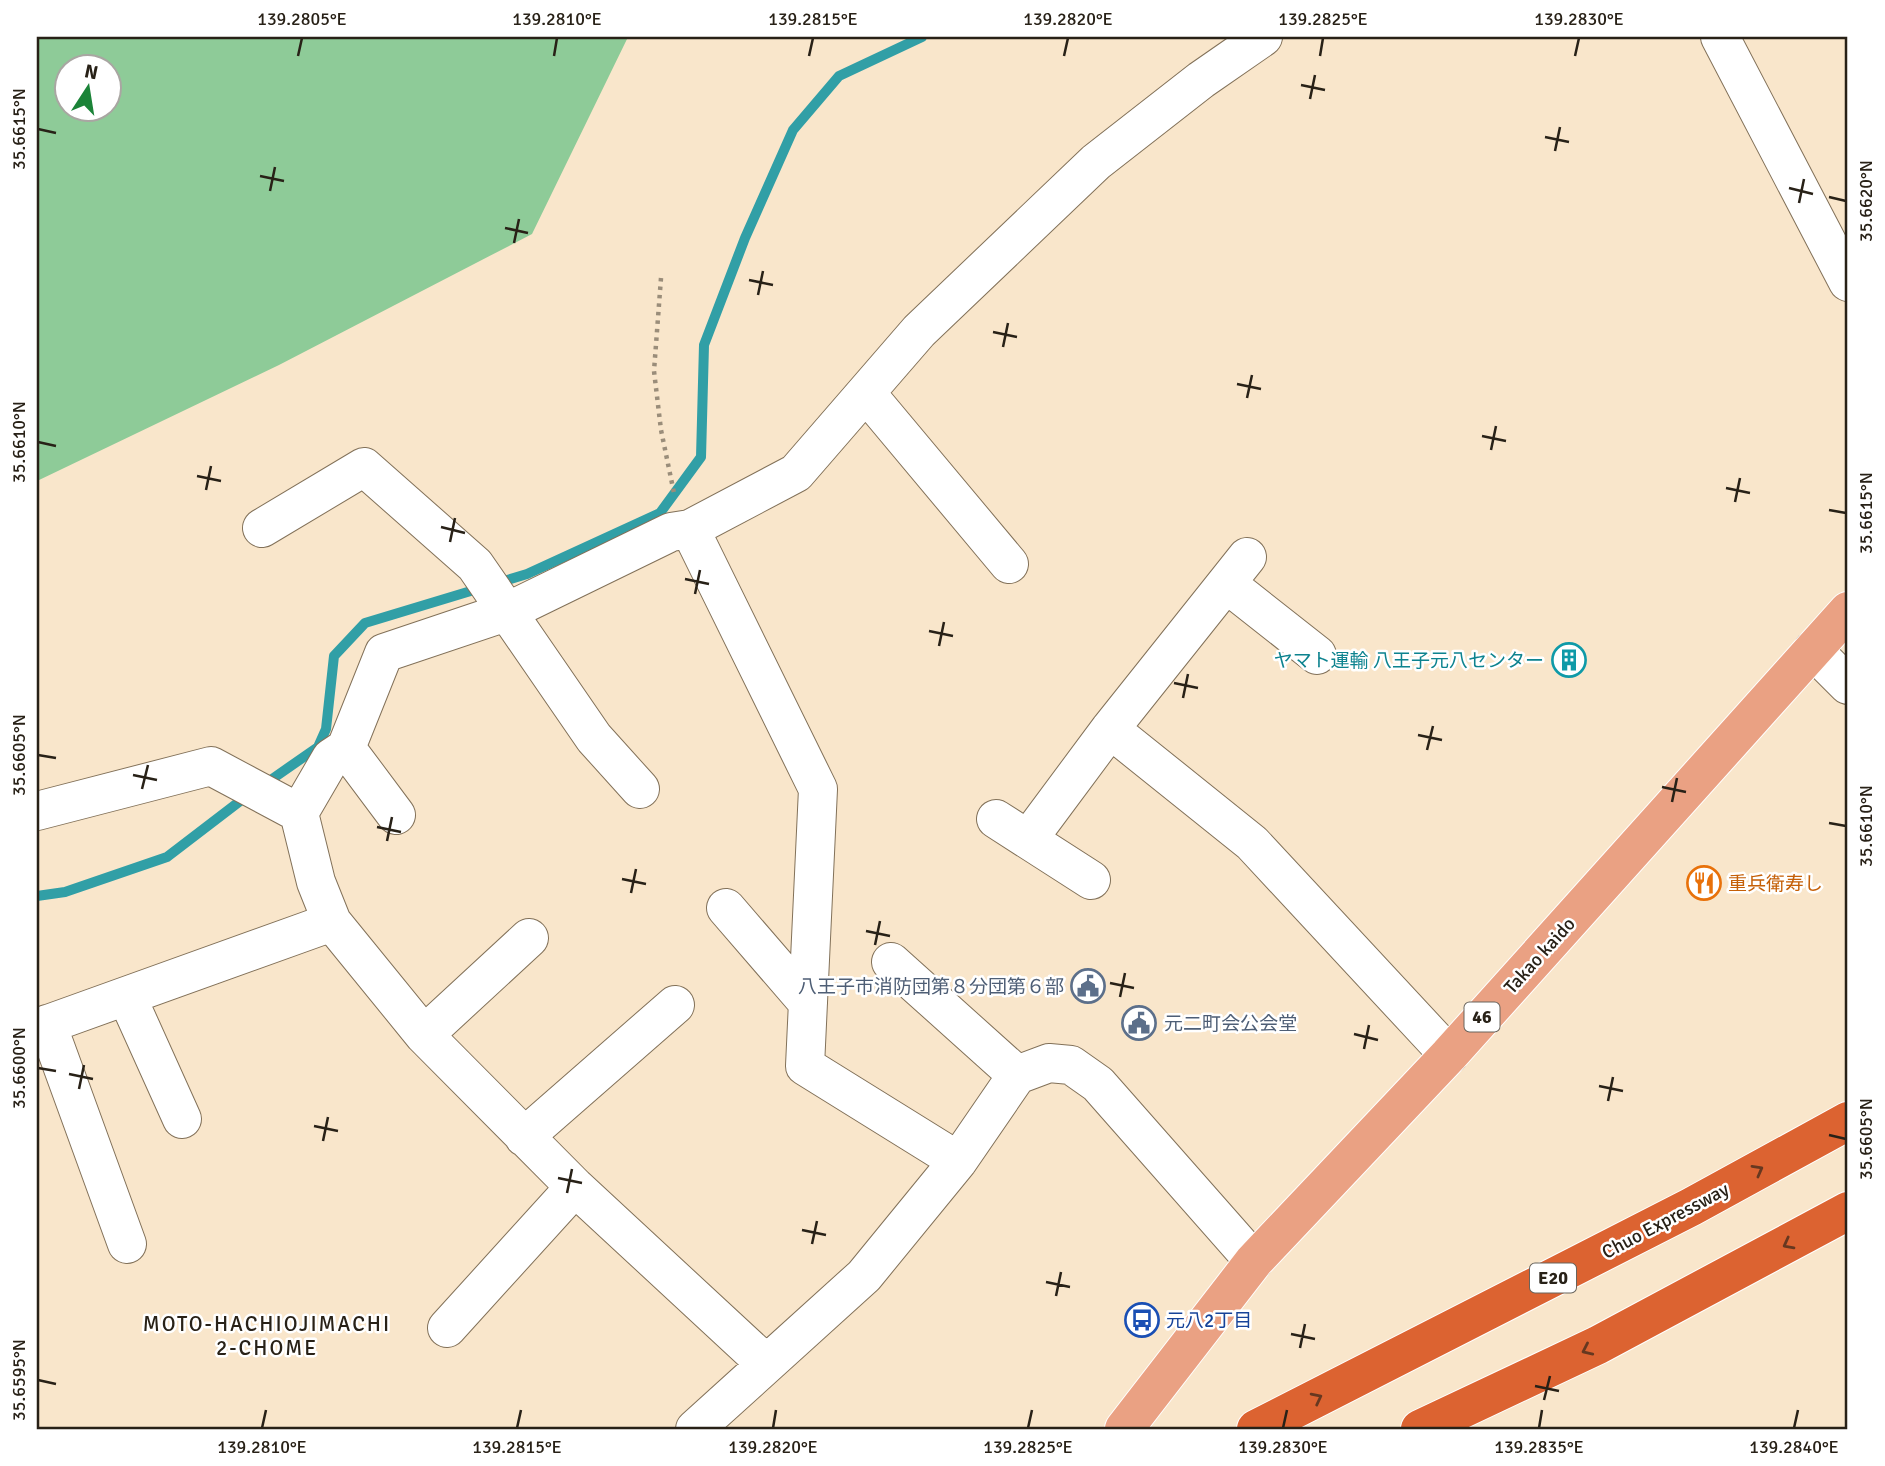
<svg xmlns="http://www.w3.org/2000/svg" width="1885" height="1466" viewBox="0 0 1885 1466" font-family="Signika,'Noto Sans JP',sans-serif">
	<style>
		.forest { fill: #8ecb98; fill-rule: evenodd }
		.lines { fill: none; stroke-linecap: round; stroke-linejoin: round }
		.stream { stroke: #319fa6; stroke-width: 10 }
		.minor-casing { stroke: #827159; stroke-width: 40 }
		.major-casing { stroke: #fff; stroke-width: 40 }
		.highway-casing { stroke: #fff; stroke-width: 40 }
		.path { stroke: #9a8d7a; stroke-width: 4.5; stroke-dasharray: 3.5 5; stroke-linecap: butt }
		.minor { stroke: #fff; stroke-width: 38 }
		.major { stroke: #eaa183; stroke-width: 38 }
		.highway { stroke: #dc6331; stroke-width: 38 }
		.oneway { stroke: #673820 }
		.ticks { fill: none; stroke: #282117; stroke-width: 2.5 }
		.labels { text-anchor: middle; stroke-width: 5; stroke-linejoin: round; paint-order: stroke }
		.shield { fill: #fff; stroke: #68645d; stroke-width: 2 }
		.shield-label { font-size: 18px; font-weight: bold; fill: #282117 }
		.culture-label { font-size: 19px; fill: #0d838f; stroke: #fff; text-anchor: end }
		.food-label { font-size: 19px; fill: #c56008; stroke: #fff; text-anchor: start }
		.street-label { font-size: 19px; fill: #282117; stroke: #fff }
		.service-label { font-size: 19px; fill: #4e5e75; stroke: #fff; text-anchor: end }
		.transit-label { font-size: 19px; fill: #164399; stroke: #fff; text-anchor: start }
		.neighbourhood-label { font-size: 21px; letter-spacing: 2px; fill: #282117; stroke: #fff }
		.neatline { fill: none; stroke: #282117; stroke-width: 2.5 }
		.ticks-label { font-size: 18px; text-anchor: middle; fill: #282117 }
	</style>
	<rect width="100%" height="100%" fill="#f9e6cb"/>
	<path class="forest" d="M37,37H628L532,234L279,365L37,481ZM66,66H108V108H66Z"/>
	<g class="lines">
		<path class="stream" d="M265,784L318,747L326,729L334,656L365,623L527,574L660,513L701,457L704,345L745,238L793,130L839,76L922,37
			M37,896L65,892L167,857L248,795"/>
		<g class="minor-casing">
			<path id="minor" d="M1720,37L1848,282
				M866,393L1009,564
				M262,528L364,467L475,565L594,738L640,789
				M690,529L818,789L805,1066L958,1161
				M1227,584L1317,655
				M1813,650L1848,685
				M1110,729L1252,843L1449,1055
				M346,748L396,815
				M37,811L211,766L299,813
				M996,819L1091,880
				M1029,838L1110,729L1247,557
				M726,908L808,1003
				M891,962L1017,1075
				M127,997L182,1119
				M47,1024L127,1244
				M37,1028L332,922
				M424,1035L529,938
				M524,1137L675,1005
				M447,1328L575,1187
				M765,1363L575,1187L424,1035L332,922L316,882L299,813L331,758L346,748L384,653L509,611L671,532L690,529L796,473L919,331L1096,162L1201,80L1263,37
				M695,1429L864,1276L958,1161L1017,1075L1049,1063L1071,1065L1098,1084L1254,1261"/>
		</g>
		<g class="major-casing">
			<path id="major" d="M1124,1429L1254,1261L1449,1055L1848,611"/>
		</g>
		<g class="highway-casing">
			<path id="highway" d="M1256,1429L1691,1207L1848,1121
				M1420,1429L1598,1345L1848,1211"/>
		</g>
		<path class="path" d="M661,278L654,371L661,430L674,493"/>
		<use href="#minor" class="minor"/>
		<use href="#major" class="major"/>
		<use href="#highway" class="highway"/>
	</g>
	<defs><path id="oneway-chevron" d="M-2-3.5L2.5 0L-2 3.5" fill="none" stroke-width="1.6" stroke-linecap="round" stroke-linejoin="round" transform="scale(1.75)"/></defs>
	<g class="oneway">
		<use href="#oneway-chevron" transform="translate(1758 1170) rotate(-29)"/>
		<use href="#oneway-chevron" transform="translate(1788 1244) rotate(152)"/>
		<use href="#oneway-chevron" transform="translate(1587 1350) rotate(155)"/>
		<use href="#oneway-chevron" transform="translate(1317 1398) rotate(-27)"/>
	</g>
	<path class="ticks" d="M298,56L302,38M554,56L557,38M809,56L813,38M1064,56L1068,38M1320,56L1323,38M1575,56L1579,38M1301,85L1325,90M1310,99L1315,75M38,129L56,133M1545,137L1569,142M1555,151L1560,127M260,176L284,181M1789,188L1813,194M270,191L275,167M1829,197L1846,201M1799,203L1804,179M505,228L528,233M514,243L519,219M749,280L773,285M758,295L763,271M993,332L1017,337M1003,347L1008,323M1237,384L1261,389M1247,398L1252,375M1482,436L1506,441M38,442L56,446M1491,450L1496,426M197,476L221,481M1726,488L1750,493M206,490L211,466M1735,502L1740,478M1829,510L1846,513M441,527L465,533M450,542L455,518M685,579L709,584M695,594L700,570M929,631L953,636M939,646L944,622M1174,683L1198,688M1183,698L1188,674M1418,735L1442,740M1427,750L1433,726M38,755L56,758M133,775L157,780M1662,787L1686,792M142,789L148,765M1672,802L1677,778M1829,823L1846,826M377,827L401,832M387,841L392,817M622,879L646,884M631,893L636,869M866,931L890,936M875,945L880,921M1110,983L1134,988M1120,997L1125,973M1354,1034L1378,1040M1364,1049L1369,1025M38,1068L56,1071M69,1074L93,1079M1599,1086L1623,1091M79,1089L84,1065M1608,1101L1613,1077M314,1126L338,1131M1829,1135L1846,1139M323,1141L328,1117M558,1178L582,1183M567,1193L572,1169M802,1230L826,1235M812,1244L817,1221M1046,1282L1070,1287M1056,1296L1061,1272M1291,1334L1315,1339M1300,1348L1305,1324M38,1380L56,1384M1535,1386L1559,1391M1544,1400L1550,1376M262,1428L266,1410M517,1428L521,1410M773,1428L776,1410M1028,1428L1032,1410M1283,1428L1287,1410M1539,1428L1542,1410M1794,1428L1798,1410"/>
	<defs>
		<g id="building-ring" transform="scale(1.75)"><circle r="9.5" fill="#fff" stroke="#0f9aa8" stroke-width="1.5"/><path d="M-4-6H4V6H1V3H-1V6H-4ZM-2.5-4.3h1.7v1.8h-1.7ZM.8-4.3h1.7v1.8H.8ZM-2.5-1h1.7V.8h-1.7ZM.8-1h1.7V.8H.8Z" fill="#0f9aa8"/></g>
		<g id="restaurant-ring" transform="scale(1.75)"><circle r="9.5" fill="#fff" stroke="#e8710a" stroke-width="1.5"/><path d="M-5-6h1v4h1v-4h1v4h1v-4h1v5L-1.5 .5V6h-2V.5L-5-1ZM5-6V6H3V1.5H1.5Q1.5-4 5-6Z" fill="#e8710a"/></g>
		<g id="civic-ring" transform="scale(1.75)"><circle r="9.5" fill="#fff" stroke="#5c6f8a" stroke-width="1.5"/><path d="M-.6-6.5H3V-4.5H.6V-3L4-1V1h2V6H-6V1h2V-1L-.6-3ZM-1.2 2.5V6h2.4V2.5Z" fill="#5c6f8a"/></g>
		<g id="bus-ring" transform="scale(1.75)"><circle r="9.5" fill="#fff" stroke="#1a4fb4" stroke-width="1.5"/><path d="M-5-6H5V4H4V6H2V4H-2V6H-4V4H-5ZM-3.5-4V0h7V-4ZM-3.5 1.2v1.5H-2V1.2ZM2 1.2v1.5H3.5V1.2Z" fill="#1a4fb4"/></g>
	</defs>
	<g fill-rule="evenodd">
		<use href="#building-ring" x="1569" y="660"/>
		<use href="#restaurant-ring" x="1704" y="883"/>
		<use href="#civic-ring" x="1088" y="986"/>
		<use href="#civic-ring" x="1139" y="1023"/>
		<use href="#bus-ring" x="1142" y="1320"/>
	</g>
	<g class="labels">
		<g class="shield">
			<rect x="1464.5" y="1002.5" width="35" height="29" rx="5"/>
			<rect x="1530" y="1263.5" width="46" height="29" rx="5"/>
		</g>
		<g class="shield-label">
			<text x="1482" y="1023">46</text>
			<text x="1553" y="1284">E20</text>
		</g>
		<g class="culture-label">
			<text x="1544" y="667">ヤマト運輸 八王子元八センター</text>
		</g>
		<g class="food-label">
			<text x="1728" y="890">重兵衛寿し</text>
		</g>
		<g class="street-label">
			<text transform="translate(1539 955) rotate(-48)" y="7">Takao kaido</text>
			<text transform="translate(1665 1220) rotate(-28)" y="7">Chuo Expressway</text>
		</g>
		<g class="service-label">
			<text x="1064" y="993">八王子市消防団第８分団第６部</text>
			<text x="1164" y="1030" text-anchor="start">元二町会公会堂</text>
		</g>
		<g class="transit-label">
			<text x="1166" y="1327">元八2丁目</text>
		</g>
		<g class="neighbourhood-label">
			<text x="267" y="1331">MOTO-HACHIOJIMACHI<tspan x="267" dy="24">2-CHOME</tspan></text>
		</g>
	</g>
	<rect width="1885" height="1466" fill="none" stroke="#ffffff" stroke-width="77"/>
	<g transform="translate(88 88) rotate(12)"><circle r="33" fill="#ffffff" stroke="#a9a6a2" stroke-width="2"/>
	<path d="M0-5L12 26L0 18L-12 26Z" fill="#1b8338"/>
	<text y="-10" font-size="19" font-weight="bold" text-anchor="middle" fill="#282117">N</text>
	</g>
	<rect x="38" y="38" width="1808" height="1390" class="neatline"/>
	<g class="ticks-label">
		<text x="302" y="25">139.2805°E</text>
		<text x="557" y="25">139.2810°E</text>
		<text x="813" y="25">139.2815°E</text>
		<text x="1068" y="25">139.2820°E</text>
		<text x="1323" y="25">139.2825°E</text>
		<text x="1579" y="25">139.2830°E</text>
		<text transform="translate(19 129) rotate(-90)" y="6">35.6615°N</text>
		<text transform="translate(1866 201) rotate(-90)" y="6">35.6620°N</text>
		<text transform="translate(19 442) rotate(-90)" y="6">35.6610°N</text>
		<text transform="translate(1866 513) rotate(-90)" y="6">35.6615°N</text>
		<text transform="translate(19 755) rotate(-90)" y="6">35.6605°N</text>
		<text transform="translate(1866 826) rotate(-90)" y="6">35.6610°N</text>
		<text transform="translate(19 1068) rotate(-90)" y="6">35.6600°N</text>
		<text transform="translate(1866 1139) rotate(-90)" y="6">35.6605°N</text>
		<text transform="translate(19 1380) rotate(-90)" y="6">35.6595°N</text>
		<text x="262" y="1453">139.2810°E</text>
		<text x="517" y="1453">139.2815°E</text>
		<text x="773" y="1453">139.2820°E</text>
		<text x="1028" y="1453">139.2825°E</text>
		<text x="1283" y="1453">139.2830°E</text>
		<text x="1539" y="1453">139.2835°E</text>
		<text x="1794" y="1453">139.2840°E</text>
	</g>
</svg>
